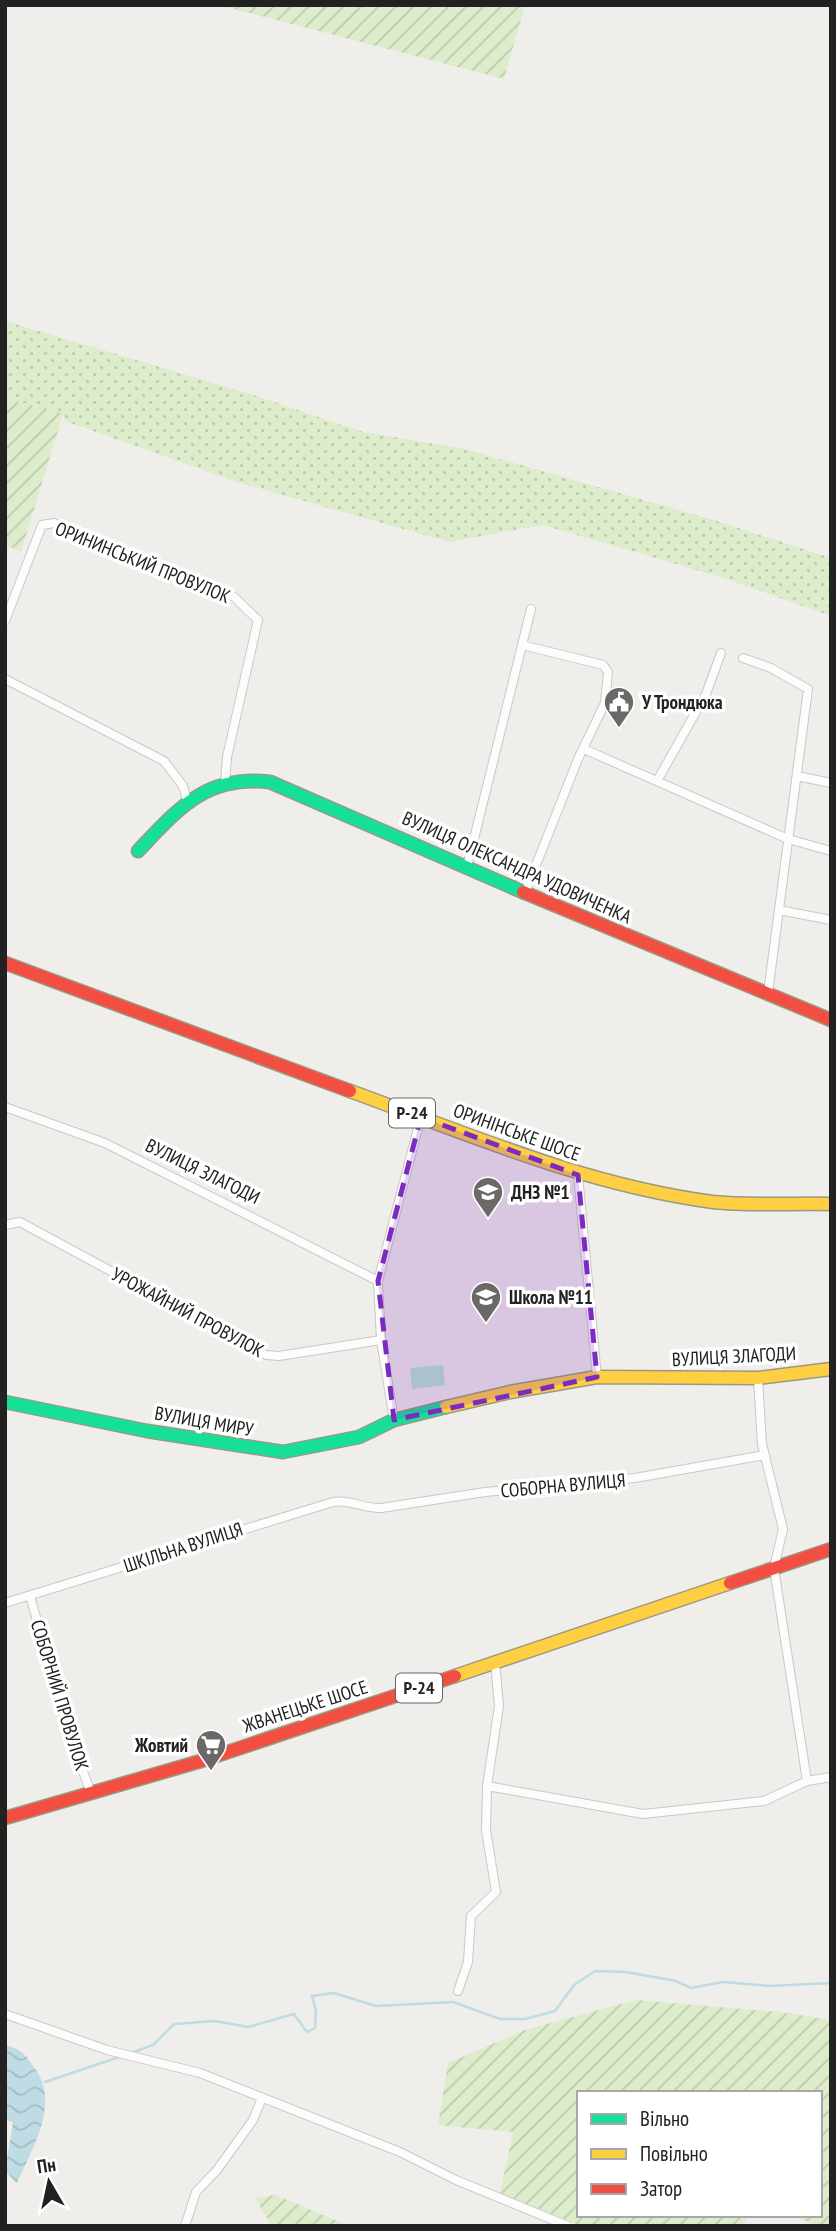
<svg xmlns="http://www.w3.org/2000/svg" width="836" height="2231" viewBox="0 0 836 2231" font-family="'PT Sans Narrow',sans-serif">
	<style>
		.grass { fill: url(#grass-dots) }
		.garden { fill: url(#garden-furrows) }
		.pitch { fill: #b7e6d2 }
		.water { fill: url(#water-waves) }
		.lines { fill: none; stroke-linecap: round; stroke-linejoin: round }
		.stream { stroke: #bfdbe3; stroke-width: 2.5 }
		.street-casing { stroke: #c9c8c7; stroke-width: 10 }
		.fast-casing { stroke: #999a82; stroke-width: 15 }
		.slow-casing { stroke: #999a82; stroke-width: 15 }
		.jam-casing { stroke: #999a82; stroke-width: 15 }
		.street { stroke: #fdfcfc; stroke-width: 8 }
		.fast { stroke: #16e098; stroke-width: 12 }
		.slow { stroke: #ffcf43; stroke-width: 12 }
		.jam { stroke: #f24e42; stroke-width: 12 }
		.marked { fill: #7b2cbf; fill-opacity: 0.2; stroke: #7b2cbf; stroke-width: 5; stroke-dasharray: 14 9; stroke-linejoin: round }
		.labels { text-anchor: middle; stroke-width: 7; stroke-linejoin: round; paint-order: stroke }
		.shield { fill: #fff; stroke: #646464; stroke-width: 2 }
		.shield-label { font-size: 18px; font-weight: bold; fill: #222 }
		.street-label { font-size: 19px; fill: #222; stroke: #fff }
		.poi-label { font-size: 19px; font-weight: bold; fill: #222; stroke: #fff; text-anchor: start }
	</style>
	<defs>
		<pattern id="grass-dots" width="8" height="8" patternUnits="userSpaceOnUse" patternTransform="scale(1.75)"><rect width="8" height="8" fill="#ddeccb"/><path d="M2 2h.1M6 6h.1" fill="none" stroke="#bdcaae" stroke-width="1.8" stroke-linecap="round"/></pattern>
		<pattern id="garden-furrows" width="10" height="10" patternUnits="userSpaceOnUse" patternTransform="scale(1.75)"><rect width="10" height="10" fill="#ddeccb"/><path d="M-1 1l2-2M0 10L10 0M9 11l2-2" fill="none" stroke="#bdcaae"/></pattern>
		<pattern id="water-waves" width="16" height="10" patternUnits="userSpaceOnUse" patternTransform="scale(1.75)"><rect width="16" height="10" fill="#bfdbe3"/><path d="M0 5q4-4 8 0t8 0" fill="none" stroke="#a4bcc2"/></pattern>
	</defs>
	<rect width="100%" height="100%" fill="#f0eeeb"/>
	<path class="grass" d="M5,321L247,393L363,432L465,449L717,521L831,558V616L727,579L543,525L449,542L237,482L65,421L63,414L16,401L5,402Z"/>
	<path class="garden" d="M218,5H525L504,79Z
		M16,401L63,414L21,552L5,545V402Z
		M636,2000L780,2012L831,2020V2226H820L788,2215H820V2093H579V2215H749L743,2226H581L500,2193L513,2132L438,2125L448,2063L525,2030Z
		M276,2195L349,2226H272L255,2198Z"/>
	<path class="pitch" d="M443,1365L445,1385L412,1389L410,1368Z"/>
	<path class="water" d="M5,2045C21,2049 25,2054 34,2067C61,2103 33,2147 17,2183L5,2171L13,2122L8,2121L5,2111Z"/>
	<g class="lines">
		<path class="stream" d="M131,2053L153,2045L174,2024L215,2021L248,2027L294,2014L307,2032L315,2028L316,2011L312,1996L334,1993L376,2006L453,2002L500,2019H525L555,2011L574,1985L595,1971L626,1972L676,1981L691,1988L723,1982L770,1986L831,1983
			M45,2082L122,2056"/>
		<g class="street-casing">
			<path id="street" d="M5,621L42,525L54,523L234,597L258,620L227,757L225,783
				M522,645L603,665L608,672L605,703L578,759L525,893
				M743,658L771,668L808,689L768,993
				M5,679L164,761L183,786L187,800
				M584,749L788,839L831,851
				M797,776L831,783
				M657,781L706,694L721,653
				M467,867L531,609
				M779,910L831,920
				M5,1107L105,1143L378,1281
				M578,1175L597,1377
				M5,1225L20,1222L266,1355L279,1356L381,1340
				M758,1378L762,1444L783,1529L774,1568L807,1781
				M394,1420L381,1340L378,1281L421,1117
				M30,1596L70,1736L91,1793
				M5,1603L333,1502C350,1499 364,1509 381,1508L485,1492L635,1478L765,1455
				M487,1786L643,1814L764,1801L807,1781L831,1777
				M458,1991L468,1962L471,1916L496,1892L486,1830L487,1786L499,1706L495,1662
				M5,2014L107,2050L200,2073L400,2152L456,2180L568,2226
				M185,2226L196,2192L217,2170L253,2120L262,2098"/>
		</g>
		<g class="fast-casing">
			<path id="fast" d="M138,851C179,808 206,775 270,782L523,892
				M5,1402L147,1431L283,1452L359,1437L394,1420L446,1407"/>
		</g>
		<g class="slow-casing">
			<path id="slow" d="M350,1091C471,1135 585,1185 713,1202C751,1206 792,1203 831,1204
				M446,1407L510,1392L597,1377L758,1378L831,1369
				M455,1676L730,1583"/>
		</g>
		<g class="jam-casing">
			<path id="jam" d="M523,892L831,1020
				M5,963L350,1091
				M730,1583L831,1549
				M5,1818L201,1761L455,1676"/>
		</g>
		<use href="#street" class="street"/>
		<use href="#fast" class="fast"/>
		<use href="#slow" class="slow"/>
		<use href="#jam" class="jam"/>
	</g>
	<path class="marked" d="M421,1117L578,1175L597,1377L394,1420L378,1281Z"/>
	<defs>
		<g id="civic-pin" transform="scale(1.575)"><path d="M0 17L-7.5 6A9.5 9.5 0 1 1 7.5 6Z" fill="#6a6968" stroke="#fff"/><path d="M-.6-6.5H3V-4.5H.6V-3L4-1V1h2V6H-6V1h2V-1L-.6-3ZM-1.2 2.5V6h2.4V2.5Z" fill="#fff"/></g>
		<g id="school-pin" transform="scale(1.575)"><path d="M0 17L-7.5 6A9.5 9.5 0 1 1 7.5 6Z" fill="#6a6968" stroke="#fff"/><path d="M0-5L7-2L0 1L-7-2ZM-4 1L0 2.5L4 1V4Q0 6-4 4Z" fill="#fff"/></g>
		<g id="supermarket-pin" transform="scale(1.575)"><path d="M0 17L-7.5 6A9.5 9.5 0 1 1 7.5 6Z" fill="#6a6968" stroke="#fff"/><path d="M-6-5.5h2.5l.6 2H6L4.5 2H-2.5L-4.4-4H-6ZM-1.5 3.2a1.3 1.3 0 1 0 .1 0ZM3 3.2a1.3 1.3 0 1 0 .1 0Z" fill="#fff"/></g>
	</defs>
	<g fill-rule="evenodd">
		<use href="#civic-pin" x="619" y="702"/>
		<use href="#school-pin" x="488" y="1192"/>
		<use href="#school-pin" x="486" y="1297"/>
		<use href="#supermarket-pin" x="211" y="1745"/>
	</g>
	<g class="labels">
		<g class="shield">
			<rect x="389" y="1098.5" width="46" height="29" rx="5"/>
			<rect x="396" y="1673.5" width="46" height="29" rx="5"/>
		</g>
		<g class="shield-label">
			<text x="412" y="1119">Р-24</text>
			<text x="419" y="1694">Р-24</text>
		</g>
		<g class="street-label">
			<text transform="translate(143 562) rotate(22)" y="7">ОРИНИНСЬКИЙ ПРОВУЛОК</text>
			<text transform="translate(517 867) rotate(24)" y="7">ВУЛИЦЯ ОЛЕКСАНДРА УДОВИЧЕНКА</text>
			<text transform="translate(517 1132) rotate(20)" y="7">ОРИНІНСЬКЕ ШОСЕ</text>
			<text transform="translate(203 1171) rotate(26)" y="7">ВУЛИЦЯ ЗЛАГОДИ</text>
			<text transform="translate(188 1312) rotate(28)" y="7">УРОЖАЙНИЙ ПРОВУЛОК</text>
			<text transform="translate(734 1356) rotate(-3)" y="7">ВУЛИЦЯ ЗЛАГОДИ</text>
			<text transform="translate(204 1421) rotate(10)" y="7">ВУЛИЦЯ МИРУ</text>
			<text transform="translate(563 1485) rotate(-5)" y="7">СОБОРНА ВУЛИЦЯ</text>
			<text transform="translate(183 1547) rotate(-18)" y="7">ШКІЛЬНА ВУЛИЦЯ</text>
			<text transform="translate(60 1695) rotate(73)" y="7">СОБОРНИЙ ПРОВУЛОК</text>
			<text transform="translate(305 1706) rotate(-18)" y="7">ЖВАНЕЦЬКЕ ШОСЕ</text>
		</g>
		<g class="poi-label">
			<text x="642" y="709">У Трондюка</text>
			<text x="511" y="1199">ДНЗ №1</text>
			<text x="509" y="1304">Школа №11</text>
			<text x="188" y="1752" text-anchor="end">Жовтий</text>
		</g>
	</g>
	<rect width="836" height="2231" fill="none" stroke="#222222" stroke-width="14"/>
	<rect x="577" y="2091" width="245" height="126" fill="#ffffff" stroke="#a7a7a7" stroke-width="2"/>
	<rect x="591" y="2114" width="35" height="10" fill="#16e098" stroke="#a7a7a7" stroke-width="2"/>
	<text x="640" y="2126" font-size="21" fill="#222222">Вільно</text>
	<rect x="591" y="2149" width="35" height="10" fill="#ffcf43" stroke="#a7a7a7" stroke-width="2"/>
	<text x="640" y="2161" font-size="21" fill="#222222">Повільно</text>
	<rect x="591" y="2184" width="35" height="10" fill="#f24e42" stroke="#a7a7a7" stroke-width="2"/>
	<text x="640" y="2196" font-size="21" fill="#222222">Затор</text>
	<g transform="translate(49 2182) rotate(351)" stroke="#ffffff" stroke-width="5" paint-order="stroke">
	<path d="M0-5L12 26L0 18L-12 26Z" fill="#222222"/>
	<text y="-10" font-size="19" font-weight="bold" text-anchor="middle" fill="#222222">Пн</text>
	</g>
</svg>
